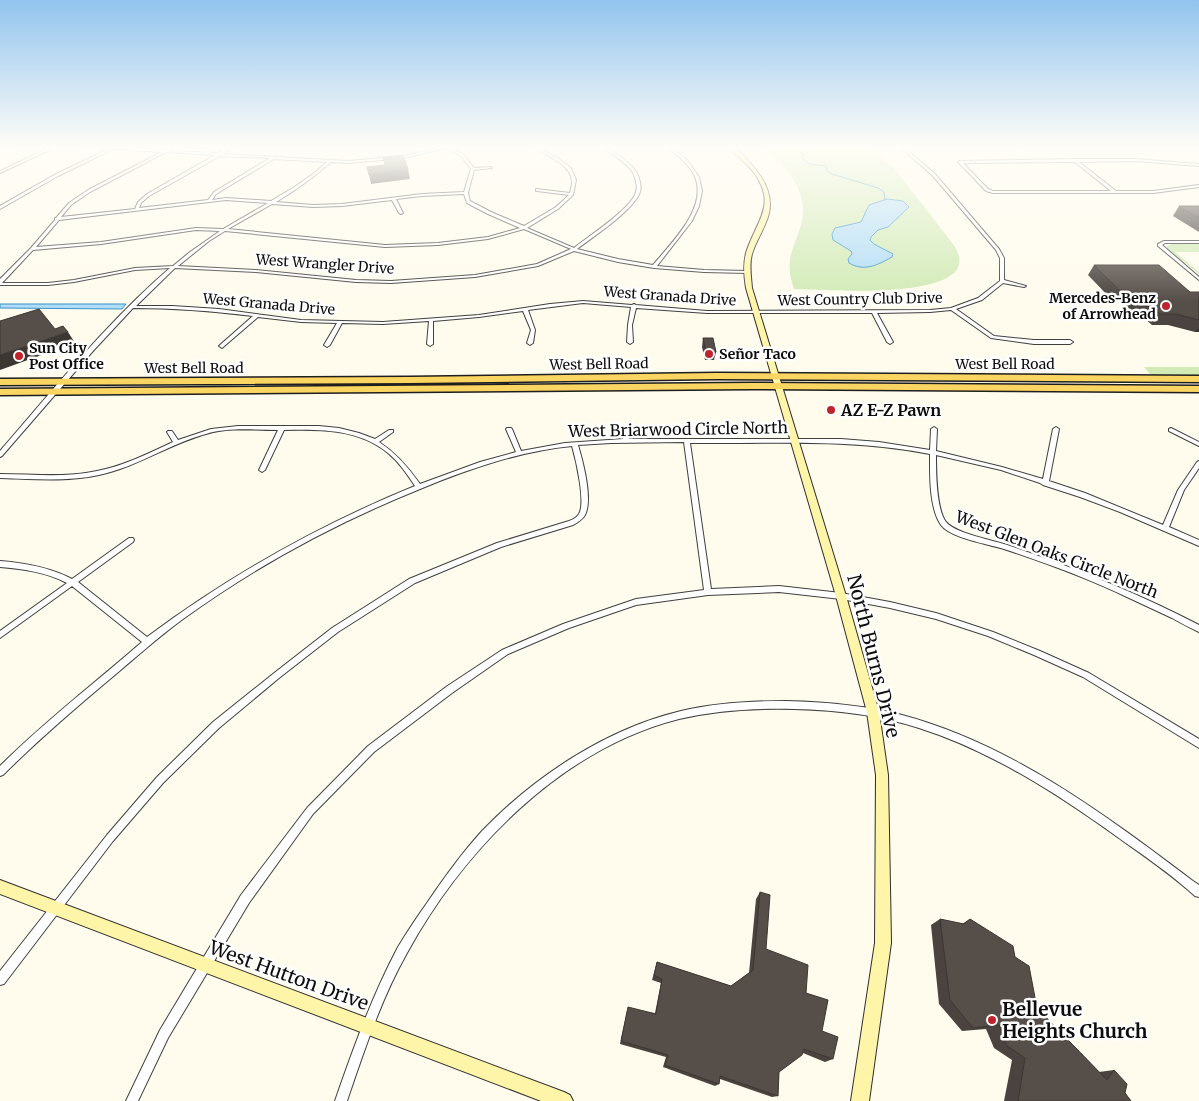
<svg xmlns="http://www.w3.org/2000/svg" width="1199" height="1101" viewBox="0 0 1199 1101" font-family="Merriweather,serif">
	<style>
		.green { fill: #d1eab6 }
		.water { fill: #b1ddf7; stroke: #3793cf }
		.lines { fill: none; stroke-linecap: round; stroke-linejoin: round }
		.stream { stroke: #3793cf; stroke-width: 1 }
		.street-casing { stroke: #404040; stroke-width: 2 }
		.secondary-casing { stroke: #2f2f2f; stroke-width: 2 }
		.primary-casing { stroke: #1e1e1e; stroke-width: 3 }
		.street { fill: #fff; fill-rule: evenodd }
		.secondary { fill: #fff5a8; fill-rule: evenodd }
		.primary { fill: #fad562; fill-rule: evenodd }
		.wall { fill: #4a433f }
		.shaded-wall { fill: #3c3733 }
		.building { fill: #564e49; stroke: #3c3733 }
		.poi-dot { fill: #bf232b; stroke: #fff; stroke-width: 2 }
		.labels { text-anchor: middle; stroke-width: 5; stroke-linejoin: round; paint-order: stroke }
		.far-street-label { font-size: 14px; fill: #0d0d0d; stroke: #fff }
		.far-poi-label { font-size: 14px; font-weight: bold; fill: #0d0d0d; stroke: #fff; text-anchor: start }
		.poi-label { font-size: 16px; font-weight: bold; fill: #0d0d0d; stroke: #fff; text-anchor: start }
		.street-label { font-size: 16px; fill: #0d0d0d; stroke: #fff }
		.near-street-label { font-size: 19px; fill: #0d0d0d; stroke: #fff }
		.near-poi-label { font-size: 19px; font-weight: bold; fill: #0d0d0d; stroke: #fff; text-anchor: start }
	</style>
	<rect width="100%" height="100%" fill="#fffbed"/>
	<path class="green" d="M762,146H869L894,168L953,244C995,304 819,289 794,289C784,261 793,251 801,225C811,194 785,163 762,146Z
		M1172,244H1199V252H1175L1199,272V274L1167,249V246Z
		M1144,367H1199V375L1152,376Z"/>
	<path class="water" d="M887,199L903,201L909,207L888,227L878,230L871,237L870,240L874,244L893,254L892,257C878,265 864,272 849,263L848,259L852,254L851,251L833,240L832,234L835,228L861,222L869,205Z
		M0,304H126L122,309L0,308Z"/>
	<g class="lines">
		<path class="stream" d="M809,146L811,150L801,157L809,164L826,166L827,171L832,174L878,188L884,192L885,200"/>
		<g class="street-casing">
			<path id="street" d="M0,146H18L0,148Z
				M53,146H58L0,173V171Z
				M70,146H95L165,150L173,146H177L169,151L218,153L231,146H235L223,154L349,161L404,156L445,146H452L449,148L463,154L474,168L490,167L492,168L474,170L468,193L470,201L491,212L524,226L556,207L569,195L537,191H536V189L570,193C571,189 572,184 572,181C571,163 543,154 530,146H534L558,158L571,168L576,180L573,195L558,209L527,228L574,248C589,236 631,209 636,192C638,185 635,175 631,170C623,160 611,154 601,146H605C615,153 628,160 635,170C639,176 642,186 640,192C634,210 593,237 577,249L618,259L653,265C671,243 708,208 695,177C690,164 676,155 666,146H670L688,161L699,177L702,191L699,206L692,221L657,266L704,270L747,271L749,272L747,273L704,272L654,268L618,262L574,251L538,266L475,277L391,283L356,282L256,272L175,268L136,306H172L219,309L301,320L383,322L479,315L550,304L583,301L632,305L634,304L636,305L707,311L930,310L951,308L978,298L1000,281V258L996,250L933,176L899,146H902L935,174L999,249L1004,258V280L1026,286L1024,287L1003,283L982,300L956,309L994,336L1034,340H1070L1073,342L1070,344H1034L991,338L951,310L930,312L877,313L893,342L890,344L887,342L872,313H707L636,308L632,325L633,342L630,344L627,342L628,325L631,307L583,303L528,310L535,330L533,343L530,345L527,343L531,330L523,311L479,317L433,321V344L430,346L427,344L429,321L383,324L342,323L330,345L327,347L324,345L337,323L301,322L258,317L222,348L219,346L220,345L253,316C213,311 173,308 133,308L93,351L2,456L0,457V451C54,389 107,322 170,268L135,270L74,282L48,285H0V279L31,248L55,220V218H56L69,203L88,190L162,152L113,149L58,176L0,209V206L56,174L109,149ZM446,148L461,156L471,169L464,192L422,194L342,204L313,205L276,202C296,190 314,177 331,162L349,163L404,158ZM166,152L215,155L147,194L138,202L135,209L61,217L71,205L90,192ZM220,156L270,158L214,192L208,200L139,208L141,203L149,196ZM274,159L327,162L313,174L296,186L271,201L226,198L212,200L216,194ZM464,194L467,203L488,214L520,228L488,237L438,243L385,245L228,229L272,204L313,207L342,206L392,200L399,213L401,214L403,213L396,199L422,196ZM226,200L268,203L223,229L196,228L101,242L36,247L59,220ZM524,229L571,249L537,264L475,275L391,281L356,280L256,270L178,266L209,241L225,231L385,247L438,245L488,239ZM196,230L220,231L190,252L173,266L135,268L74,280L48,283H2L33,250L101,244Z
				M1075,159H1136L1199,164V166L1136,161L1079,162L1116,191H1153L1199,185V187L1153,193H993L986,191L958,162L960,161ZM1075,162L1111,191H993L988,189L963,163Z
				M1164,241H1199V243H1165L1162,245L1199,277V280L1158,246V244Z
				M238,426H319L339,428L359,433L375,439L389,430H393V432L379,442C396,453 408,467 420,484L480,462L516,452L506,429L507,428H511L512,429L521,451L565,443L623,439L622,428L625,426L628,428L629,439H841L879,442L930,450L931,429L934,427L937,429L936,451L1002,467L1043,479L1053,429L1056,427L1059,429L1049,481L1085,493L1163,525L1178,490L1197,462L1199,461V468L1184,490L1169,527L1199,540V546L1120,512L1080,497L1043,485L1040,483L1001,470L936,455C936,472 936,509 946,522C956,534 994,540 1010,546C1075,568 1138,593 1199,625V632C1190,628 1181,623 1172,618C1157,611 1142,604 1127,597C1087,578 1046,563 1004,549C988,544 950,538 941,525C929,508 930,474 930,454C851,438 770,444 690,443L711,589L779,586L841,593L890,602L936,613L993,632L1040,651L1089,673L1199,739V748L1083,677L1034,655L988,636L936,619L890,608L841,599L779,592L708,595L636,605L569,628L508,654L452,693L374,752L313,814L249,903L168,1038L138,1101H126L160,1030L241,895L307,808L368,746L446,687L502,650L563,624L636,599L704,590L684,442L611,443L578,445C583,462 593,499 585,515C582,520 578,522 573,525L501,547L415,583L338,632L279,678L219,728L163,783L113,841L4,984L0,985V971L107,835L157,777L213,722L273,674L332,628L409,579L497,543L569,521C572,520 576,518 579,514C586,502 576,460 572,446C520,451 469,469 420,489C336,523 256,566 183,619C157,638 134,659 110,679C73,710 37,741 3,775L0,776V766C45,721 95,683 142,642L72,586L0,638V631L67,583C46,572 23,569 0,567V561C25,563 49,567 72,579L129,538H133L134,540L133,542L78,582L147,637C232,574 317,526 415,486C407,474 399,462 388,453C359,429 320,429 284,430L265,470L262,472L259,470L278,430C254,430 229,427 206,434C169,444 137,467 99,475C67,482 33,479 0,478V474C32,474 65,478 97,471C124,466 149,453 173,442L167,432L168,431H172L178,440L211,429Z
				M1171,428L1199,442V446L1169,431V429Z
				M786,701C825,702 864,705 902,715C1011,744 1104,814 1193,881L1199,885V897L1195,896C1171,874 1143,855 1116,836C1056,793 991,751 919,728C879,715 836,710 794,709C756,708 717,710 679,719C561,749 464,849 407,953C381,999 364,1051 347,1101H335C353,1049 372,996 398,947C407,932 417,917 427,903C444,878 462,853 482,831C535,776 606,729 681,711C715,703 751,701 786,701Z"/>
		</g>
		<g class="secondary-casing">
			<path id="secondary" d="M726,146C736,146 744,156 750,163C766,180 776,200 766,222C762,233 755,243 752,254C749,265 751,276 752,288L846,596L879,712L888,775L891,943L869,1101H851L875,943L876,775L867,712L836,596L746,288C744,276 743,265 746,253C756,220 779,205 752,170C744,161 735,154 726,146Z
				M0,880L564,1092L570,1095L573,1101H541L0,894Z"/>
		</g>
		<g class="primary-casing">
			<path id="primary" d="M717,373L1199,376V382L717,379L410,383L0,385V379L410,377Z
				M751,383L1199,386V392L751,389L0,395V389Z"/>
		</g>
		<use href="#street" class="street"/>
		<use href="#secondary" class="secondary"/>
		<use href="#primary" class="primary"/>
	</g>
	<path class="wall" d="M1179,206H1199V232L1173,216Z
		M1094,265L1190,292H1199V332H1195L1168,325H1152L1143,317H1137L1120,300H1112L1088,275Z
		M703,338L716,352L714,360H705L702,347Z
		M760,892L766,949L806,993L822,1031L833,1059L825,1062L803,1053L779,1072L778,1096L772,1097L720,1079L719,1084L715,1086L663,1067L666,1057L620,1044L627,1011L655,1013L661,983L652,980L657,962L731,986L749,973L756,899Z
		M940,919L962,924L970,919L1015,957L1037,1008L1099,1072L1114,1070L1125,1093L1131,1101H1004L1012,1060L994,1048L986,1029L962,1031L939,1004L931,925Z"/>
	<path class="shaded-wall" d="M408,169L410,179L371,184L369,175Z
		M1199,327V332H1195Z
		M68,332L75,343L0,370V355Z"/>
	<path class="building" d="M403,155L408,169L369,175L367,167L385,165L383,157Z
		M1179,206H1199V218Z
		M1094,265H1159L1190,292H1199V320L1176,314H1160L1150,306H1144L1126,290H1119Z
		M39,309L55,329L63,326L68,332L0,355V321Z
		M703,338H713L716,352H706Z
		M760,892L770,895L766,949L808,965L806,993L828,1000L822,1031L838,1037L833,1059L804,1049L802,1055L779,1072L778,1096L720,1076L719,1084L665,1065L668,1055L621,1041L628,1007L656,1014L662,979L654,975L657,962L731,986L753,970Z
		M940,919L964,924L970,919L1013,946L1015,957L1029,966L1037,1008L1107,1080L1114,1070L1127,1084L1125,1093L1131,1101H1018L1025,1058L1007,1046L999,1025L973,1028L950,1000Z"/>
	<linearGradient id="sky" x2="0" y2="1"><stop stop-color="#92c4ee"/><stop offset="0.49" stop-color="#fffdf7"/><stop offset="1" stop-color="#fffdf7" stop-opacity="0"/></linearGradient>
	<rect width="1199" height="301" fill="url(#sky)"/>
	<g class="poi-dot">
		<circle cx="1166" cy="306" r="5"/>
		<circle cx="709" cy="354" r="5"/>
		<circle cx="19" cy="356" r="5"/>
		<circle cx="831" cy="410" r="5"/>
		<circle cx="992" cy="1020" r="5"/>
	</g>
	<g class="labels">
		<g class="far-street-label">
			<text transform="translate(325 264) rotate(4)" y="5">West Wrangler Drive</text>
			<text transform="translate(670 296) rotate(4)" y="5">West Granada Drive</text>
			<text transform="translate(860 299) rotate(-1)" y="5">West Country Club Drive</text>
			<text transform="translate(269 304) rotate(5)" y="5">West Granada Drive</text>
			<text transform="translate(599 364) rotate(-1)" y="5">West Bell Road</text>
			<text x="1005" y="369">West Bell Road</text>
			<text x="194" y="373">West Bell Road</text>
		</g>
		<g class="far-poi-label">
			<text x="1156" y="303" text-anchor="end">Mercedes-Benz<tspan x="1156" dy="16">of Arrowhead</tspan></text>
			<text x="29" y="353">Sun City<tspan x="29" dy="16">Post Office</tspan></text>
			<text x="719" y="359">Señor Taco</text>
		</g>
		<g class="poi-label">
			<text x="841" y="416">AZ E-Z Pawn</text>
		</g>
		<g class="street-label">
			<text transform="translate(678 429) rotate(-1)" y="6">West Briarwood Circle North</text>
			<text transform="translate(1057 554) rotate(21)" y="6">West Glen Oaks Circle North</text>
		</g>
		<g class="near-street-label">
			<text transform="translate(874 656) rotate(76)" y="7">North Burns Drive</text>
			<text transform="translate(289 975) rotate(20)" y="7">West Hutton Drive</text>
		</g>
		<g class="near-poi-label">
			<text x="1002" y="1016">Bellevue<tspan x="1002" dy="22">Heights Church</tspan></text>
		</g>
	</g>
</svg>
